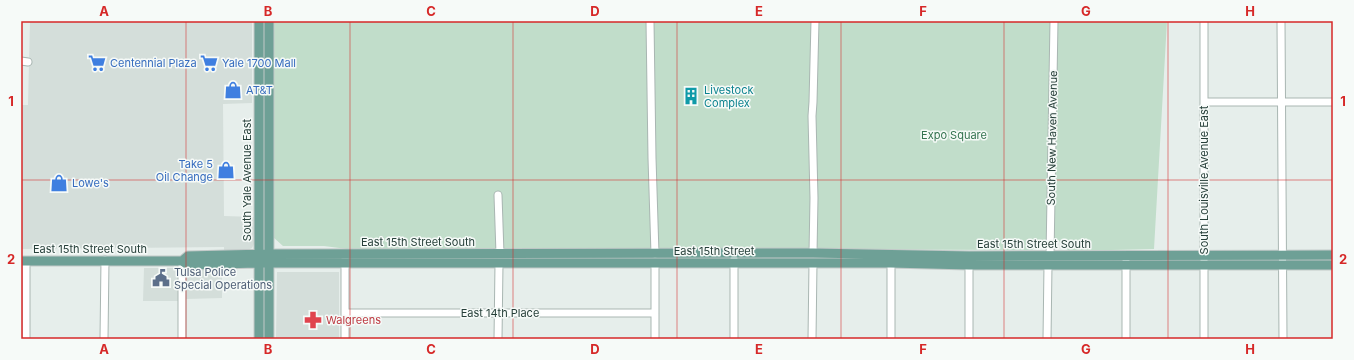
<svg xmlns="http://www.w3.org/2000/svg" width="1354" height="360" viewBox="0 0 1354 360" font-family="Inter,sans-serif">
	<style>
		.built { fill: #d4deda }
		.green { fill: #c1ddca }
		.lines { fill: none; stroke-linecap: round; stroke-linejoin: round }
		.minor-casing { stroke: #a9b6b2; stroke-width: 9 }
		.major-casing { stroke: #c2c9c8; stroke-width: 11 }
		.minor { stroke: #fff; stroke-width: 7 }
		.major { stroke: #6ea096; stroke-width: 9 }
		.grid { fill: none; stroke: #d62828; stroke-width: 1; stroke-opacity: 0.55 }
		.labels { text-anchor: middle; stroke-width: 3; stroke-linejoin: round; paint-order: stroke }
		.shop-label { font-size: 11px; fill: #366cbe; stroke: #f6faf8; text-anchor: start }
		.culture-label { font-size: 11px; fill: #0d838f; stroke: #f6faf8; text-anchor: start }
		.park-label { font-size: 11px; fill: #33734f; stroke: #f6faf8 }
		.street-label { font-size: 11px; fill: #263f39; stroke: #f6faf8 }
		.service-label { font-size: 11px; fill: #4e5e75; stroke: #f6faf8; text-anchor: start }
		.health-label { font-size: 11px; fill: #be3a42; stroke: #f6faf8; text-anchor: start }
		.neatline { fill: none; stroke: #d62828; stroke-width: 1.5 }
		.grid-label { font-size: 13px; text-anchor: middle; font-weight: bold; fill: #d62828 }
	</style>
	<rect width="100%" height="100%" fill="#e6eeeb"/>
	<path class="built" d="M30,21H252V103L223,104L224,216L255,217L254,244L252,248L245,251H224V247L21,249V105H28Z
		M144,268H174L179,272V301H143Z
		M192,268H222V298L186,299V273Z
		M277,272H339V339H276Z"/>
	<path class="green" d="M274,21H1167L1154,249L1069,251L1058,240H1043L1032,250L491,248L347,249L324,246H283L273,237Z"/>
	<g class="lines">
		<g class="minor-casing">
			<path id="minor" d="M650,21L652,158L655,254
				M1204,21V339
				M1281,21L1283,339
				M21,61L28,62
				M1204,102H1333
				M498,195L500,254
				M813,253L814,198L812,116L813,102L815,21
				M1050,256L1054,21
				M734,259V339
				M182,261V339
				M1126,261V339
				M655,263V339
				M969,265V339
				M345,313H655
				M26,339V261
				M104,339L105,260
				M345,339V259
				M498,339L499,264
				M812,339L813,263
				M891,339V259
				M1047,339L1048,265"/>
		</g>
		<g class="major-casing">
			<path id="major" d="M259,21V339
				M21,261H182L188,265L259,263H891L969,265H1333
				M182,261L188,256L269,254L813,253L969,256L1333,255
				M269,339V21"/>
		</g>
		<use href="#minor" class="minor"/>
		<use href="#major" class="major"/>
	</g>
	<path class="grid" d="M186,21V339M350,21V339M513,21V339M677,21V339M841,21V339M1004,21V339M1168,21V339M21,180H1333"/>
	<defs>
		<g id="supermarket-bare" transform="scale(1.38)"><path d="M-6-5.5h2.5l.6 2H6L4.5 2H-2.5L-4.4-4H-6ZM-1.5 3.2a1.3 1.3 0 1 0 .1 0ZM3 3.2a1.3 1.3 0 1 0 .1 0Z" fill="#3f7fe0" stroke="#f6faf8" stroke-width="2.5" paint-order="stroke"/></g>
		<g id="shop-bare" transform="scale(1.38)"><path d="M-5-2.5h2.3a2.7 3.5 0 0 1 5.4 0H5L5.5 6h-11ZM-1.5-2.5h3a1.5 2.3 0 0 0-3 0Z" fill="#3f7fe0" stroke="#f6faf8" stroke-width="2.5" paint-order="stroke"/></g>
		<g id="building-bare" transform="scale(1.38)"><path d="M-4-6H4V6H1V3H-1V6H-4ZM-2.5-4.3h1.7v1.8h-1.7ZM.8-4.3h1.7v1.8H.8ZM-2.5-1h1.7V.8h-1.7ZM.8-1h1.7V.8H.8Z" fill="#0f9aa8" stroke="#f6faf8" stroke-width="2.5" paint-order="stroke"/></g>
		<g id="civic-bare" transform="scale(1.38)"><path d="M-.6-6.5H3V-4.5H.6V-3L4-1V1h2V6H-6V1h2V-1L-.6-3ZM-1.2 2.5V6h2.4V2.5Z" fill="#5c6f8a" stroke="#f6faf8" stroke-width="2.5" paint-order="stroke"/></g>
		<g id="pharmacy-bare" transform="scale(1.38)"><path d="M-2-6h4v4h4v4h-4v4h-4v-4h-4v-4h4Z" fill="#e0444e" stroke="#f6faf8" stroke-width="2.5" paint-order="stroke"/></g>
	</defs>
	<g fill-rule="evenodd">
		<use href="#supermarket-bare" x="97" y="63"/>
		<use href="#supermarket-bare" x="209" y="63"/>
		<use href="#shop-bare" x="233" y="90"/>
		<use href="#building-bare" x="691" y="96"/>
		<use href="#shop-bare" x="226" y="170"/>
		<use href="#shop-bare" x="59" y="183"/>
		<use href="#civic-bare" x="161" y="278"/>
		<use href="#pharmacy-bare" x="313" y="320"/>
	</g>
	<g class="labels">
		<g class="shop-label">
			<text x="110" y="67">Centennial Plaza</text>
			<text x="222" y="67">Yale 1700 Mall</text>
			<text x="246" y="94">AT&amp;T</text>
			<text x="213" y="168" text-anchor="end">Take 5<tspan x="213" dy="13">Oil Change</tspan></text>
			<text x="72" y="187">Lowe's</text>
		</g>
		<g class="culture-label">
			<text x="704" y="94">Livestock<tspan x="704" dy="13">Complex</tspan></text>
		</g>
		<g class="park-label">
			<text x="954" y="139">Expo Square</text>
		</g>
		<g class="street-label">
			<text transform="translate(1052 138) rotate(-89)" y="4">South New Haven Avenue</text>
			<text transform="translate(247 180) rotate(-90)" y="4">South Yale Avenue East</text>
			<text transform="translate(1204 180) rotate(-90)" y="4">South Louisville Avenue East</text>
			<text x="418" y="246">East 15th Street South</text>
			<text x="1034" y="248">East 15th Street South</text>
			<text x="90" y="253">East 15th Street South</text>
			<text x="714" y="255">East 15th Street</text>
			<text x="500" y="317">East 14th Place</text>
		</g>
		<g class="service-label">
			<text x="174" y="276">Tulsa Police<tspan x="174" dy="13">Special Operations</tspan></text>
		</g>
		<g class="health-label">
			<text x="326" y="324">Walgreens</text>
		</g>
	</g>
	<rect width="1354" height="360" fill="none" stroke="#f6faf8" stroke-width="44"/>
	<rect x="22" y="22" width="1310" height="316" class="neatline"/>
	<g class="grid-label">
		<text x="104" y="16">A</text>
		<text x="268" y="16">B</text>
		<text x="431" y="16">C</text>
		<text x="595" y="16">D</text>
		<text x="759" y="16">E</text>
		<text x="923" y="16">F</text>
		<text x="1086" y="16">G</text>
		<text x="1250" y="16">H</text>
		<text x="11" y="106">1</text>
		<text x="1343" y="106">1</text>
		<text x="11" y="264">2</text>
		<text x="1343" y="264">2</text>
		<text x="104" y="354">A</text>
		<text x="268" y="354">B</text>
		<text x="431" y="354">C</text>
		<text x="595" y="354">D</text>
		<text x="759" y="354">E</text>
		<text x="923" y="354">F</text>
		<text x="1086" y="354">G</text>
		<text x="1250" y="354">H</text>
	</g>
</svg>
